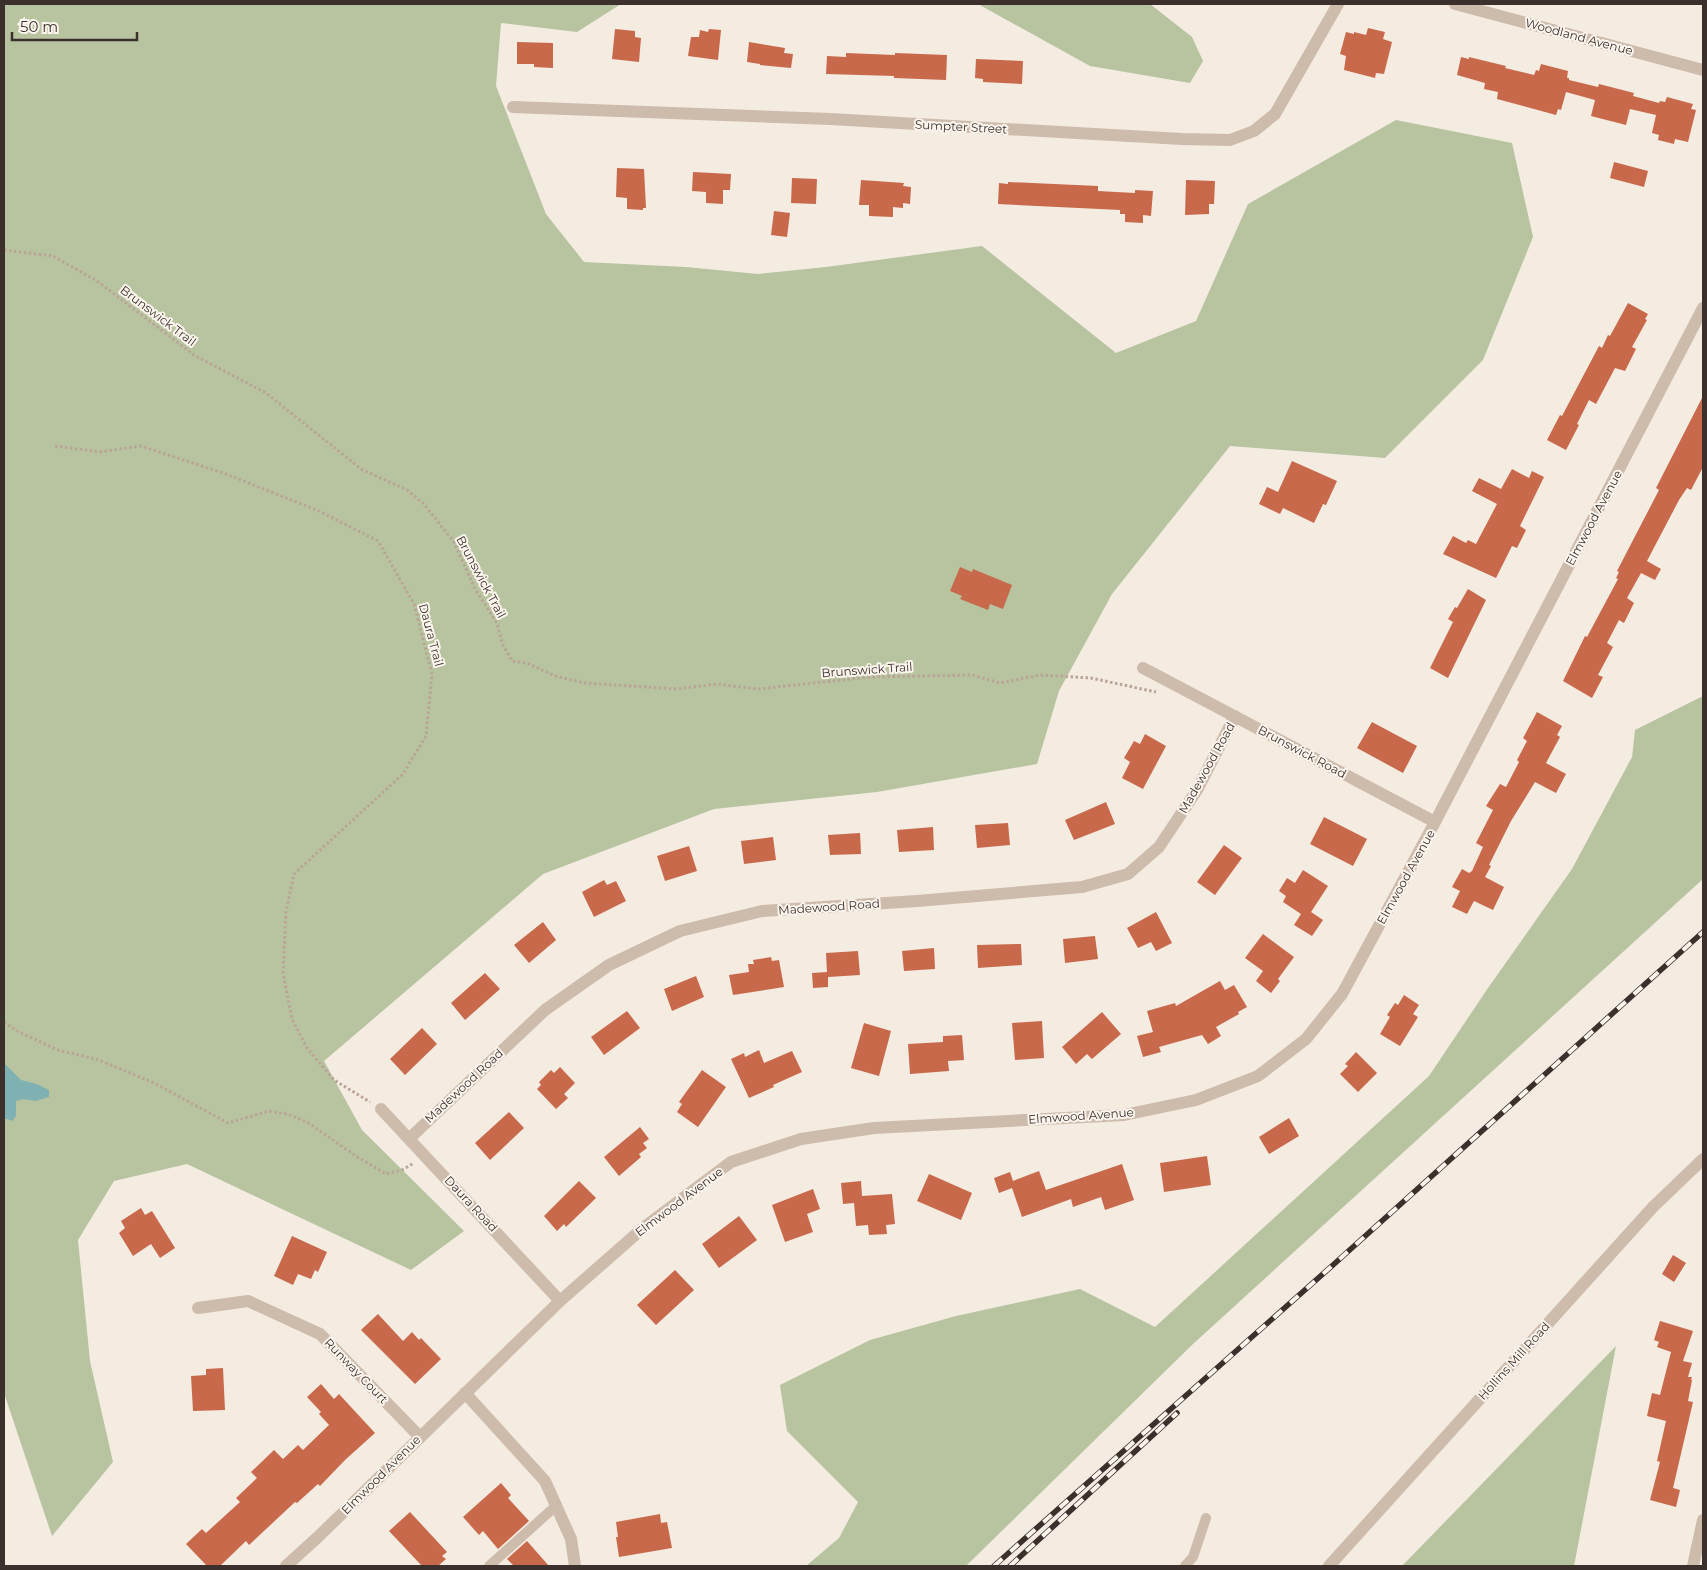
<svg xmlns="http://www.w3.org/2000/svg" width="1707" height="1570" viewBox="0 0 1707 1570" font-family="Montserrat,sans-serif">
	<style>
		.green { fill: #b8c4a0 }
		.water { fill: #7fb0b2 }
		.building { fill: #c8694b }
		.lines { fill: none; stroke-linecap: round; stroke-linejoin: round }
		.path { stroke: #b9a596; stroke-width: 3; stroke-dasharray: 2.5 2.5; stroke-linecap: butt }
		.service { stroke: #cdbbac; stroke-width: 10 }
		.minor { stroke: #cdbbac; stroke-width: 12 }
		.tertiary { stroke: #cdbbac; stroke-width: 12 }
		.rail-casing { stroke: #3b302b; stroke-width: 5.5 }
		.rail { stroke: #fbf5ee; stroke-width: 4; stroke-dasharray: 11; stroke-linecap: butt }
		.labels { text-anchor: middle; stroke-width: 4; stroke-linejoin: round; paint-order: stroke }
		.street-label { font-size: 12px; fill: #3b302b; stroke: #fbf5ee }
	</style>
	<rect width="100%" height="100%" fill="#f4ebe1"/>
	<path class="green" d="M4,4H621L577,32L501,23L496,86L546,214L584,262L686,267L758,274L826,267L982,246L1116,353L1196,321L1248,204L1396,120L1512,143L1533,237L1483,360L1385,458L1230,446L1112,594L1059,691L1037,764L877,792L714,809L543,874L324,1061L362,1130L464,1231L411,1270L187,1164L114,1181L78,1240L90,1361L113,1462L52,1536L4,1393Z
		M978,4H1150L1192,37L1203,61L1190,83L1090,66Z
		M1703,696V879L1193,1344L966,1566H806L839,1538L858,1502L787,1431L780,1385L870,1340L956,1316L1080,1289L1155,1327L1429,1076L1488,988L1572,869L1632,757L1635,730Z
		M1616,1346L1574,1566H1402Z"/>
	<path class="water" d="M4,1063L21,1080L37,1084L49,1090V1097L36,1101L23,1099L16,1101V1116L12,1121L4,1118Z"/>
	<path class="building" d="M1368,28L1385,32L1383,39L1392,42L1384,74L1376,73L1375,78L1344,70L1346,56L1340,54L1346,32L1354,34V32L1366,35Z
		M615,29L635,31V37L641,38L639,62L612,59Z
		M709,29L721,30L718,60L688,56L691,37H699L700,30L708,32Z
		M517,42L553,43V68L534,67V64H517Z
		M749,42L785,48L784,53L793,54L791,68L760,65V64L747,62Z
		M846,53L895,55V53L947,55L946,80L894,78V76L826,74L827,56L846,57Z
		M1461,57L1469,59V57L1506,66L1505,68L1534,75L1536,70L1539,71L1541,64L1568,71L1567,78H1569V80L1598,87L1599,84L1634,93L1633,96L1659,103L1660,101L1665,102L1667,97L1693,104L1691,109L1696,110L1688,142L1675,139L1674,144L1658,140L1659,135L1652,133L1656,115L1630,109L1626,125L1591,116L1595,100L1566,92L1561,110L1558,109L1556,115L1497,99L1498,92L1484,89L1485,83L1457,75Z
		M976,59L1023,61L1022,84L983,82V79L975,78Z
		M1614,162L1648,171L1644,187L1610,178Z
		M617,168L644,169L646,208H643V210L627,209V198L616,197Z
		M693,172L731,174L730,190H723V204L706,203V192L692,191Z
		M792,178L817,179L816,204L791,203Z
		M861,180L904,183L903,186L911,187L910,204L903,203V208L893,207V217L869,216V205H859Z
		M1186,180L1215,181L1214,204H1209V214L1185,215Z
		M1008,182L1098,186V191L1135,193V190L1153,191L1151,216L1143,215V223L1125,222V214H1120V210L998,204L999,183L1008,184Z
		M774,211L790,213L787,237L771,235Z
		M1628,303L1648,314L1645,319L1647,320L1632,347L1636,349L1625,371L1615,368L1596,404L1589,400L1577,424L1579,425L1566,450L1547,440L1560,415L1562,416L1599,346L1602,348L1608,335L1610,336Z
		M1703,396V467L1691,490L1687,488L1679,500L1647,561L1661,569L1655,580L1641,573L1627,598L1634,603L1624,623L1619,620L1607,643L1613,647L1598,675L1603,677L1592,698L1563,681L1585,636L1587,637L1618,579L1616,578L1619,572L1617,571L1659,490L1656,488Z
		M1292,461L1337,481L1326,505L1323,504L1314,523L1283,508L1280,514L1259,504L1267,487L1278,492Z
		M1512,469L1529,478L1532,471L1544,477L1520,526L1526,530L1517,548L1512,546L1496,578L1443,554L1453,536L1466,543L1468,540L1476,544L1497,504L1472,491L1479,478L1501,489Z
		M960,567L972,572L973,569L1012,585L1003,609L990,604L988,610L960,599L962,596L950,591Z
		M1468,589L1486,600L1448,678L1430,668L1453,622L1448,619L1455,607L1457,608Z
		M1537,712L1562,726L1557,735L1560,737L1546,763L1566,774L1556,793L1535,782L1511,821L1489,865L1491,866L1485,877L1504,887L1493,910L1474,901L1467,914L1452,907L1460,891L1452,887L1462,869L1469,873L1472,871L1483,847L1476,843L1493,810L1486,806L1500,784L1506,787L1519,762L1517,760L1527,741L1523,738Z
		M1372,722L1417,746L1403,773L1357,748Z
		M1145,734L1166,746L1143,789L1122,778L1130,762L1124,758L1134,741L1140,744Z
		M1106,802L1115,824L1074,840L1065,820Z
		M1324,817L1367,839L1353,866L1310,844Z
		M1008,823L1010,845L977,848L975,825Z
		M933,827L934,850L899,852L897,830Z
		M860,833L861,854L830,855L828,835Z
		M773,837L776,860L744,864L741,841Z
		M1224,845L1242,858L1215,895L1197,882Z
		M689,846L697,871L665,881L657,856Z
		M1303,870L1328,886L1311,912L1323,920L1312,936L1294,925L1301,914L1283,902L1286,896L1279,891L1287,878L1295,883Z
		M604,880L607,885L616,881L626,901L594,917L582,892Z
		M1156,912L1172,943L1156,951L1151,942L1138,948L1127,928Z
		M543,922L556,940L529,963L514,945Z
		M1263,934L1294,957L1278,979L1280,981L1271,993L1256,981L1263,971L1245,958Z
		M1095,936L1098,959L1065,963L1063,939Z
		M1021,944L1022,965L978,968L977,945Z
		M934,948L935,969L904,971L902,951Z
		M858,951L860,975L828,977V987L813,988L812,973L827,972L826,953Z
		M771,957L772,961L779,960L784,987L733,995L729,975L749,972L748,964H754L753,960Z
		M485,973L500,989L465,1020L451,1003Z
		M696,976L704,997L672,1011L664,989Z
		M1220,981L1225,990L1234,985L1247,1007L1238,1012L1239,1014L1216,1027L1221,1036L1208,1044L1202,1035L1159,1047L1161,1052L1143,1057L1137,1036L1153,1032L1147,1011L1175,1003L1176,1006Z
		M1404,995L1419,1005L1413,1014L1418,1017L1400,1046L1380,1034L1390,1017L1387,1015L1395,1003L1398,1005Z
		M627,1011L640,1028L604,1055L591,1037Z
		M1102,1012L1121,1034L1092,1059L1087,1054L1076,1064L1062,1047Z
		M1042,1021L1044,1058L1015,1060L1012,1023Z
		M864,1023L891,1031L879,1076L851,1068Z
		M422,1028L437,1044L405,1075L390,1059Z
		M962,1035L964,1060L948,1061L949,1071L910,1074L908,1044L943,1042V1036Z
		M759,1050L764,1063L792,1051L802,1072L773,1085L774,1087L749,1098L731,1059L744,1053L745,1057Z
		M1356,1052L1377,1073L1358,1092L1340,1074L1348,1066L1345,1064Z
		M560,1067L575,1083L564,1094L568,1098L556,1109L537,1089L541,1085L539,1082L551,1070L554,1073Z
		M702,1070L726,1087L698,1127L677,1112L682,1104L679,1102Z
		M509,1112L524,1128L490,1160L475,1143Z
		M1289,1118L1299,1136L1269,1154L1259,1137Z
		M640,1127L649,1139L643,1143L647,1148L639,1154L641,1157L619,1176L604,1157Z
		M1207,1156L1211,1185L1164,1192L1160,1163Z
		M1122,1164L1134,1200L1105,1210L1101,1197L1073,1207L1071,1199L1022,1217L1012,1188L999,1193L994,1178L1010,1172L1013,1181L1039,1171L1046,1190Z
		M929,1174L972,1193L961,1220L917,1201Z
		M579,1181L596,1198L566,1227L564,1224L557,1231L544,1216Z
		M861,1181L862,1196L892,1194L895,1224L886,1225L887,1234L869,1235L868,1225L856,1226L854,1203L843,1204L841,1183Z
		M813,1189L820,1209L807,1214L813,1232L785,1242L772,1205Z
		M141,1208L145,1215L152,1211L175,1248L160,1258L151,1244L133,1256L119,1233L125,1228L121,1221Z
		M739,1216L757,1240L719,1268L702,1244Z
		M292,1236L327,1252L318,1272L315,1270L311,1279L298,1274L293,1285L274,1276Z
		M1673,1255L1686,1263L1674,1282L1662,1274Z
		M675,1270L694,1290L656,1325L637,1305Z
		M378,1314L403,1341L412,1332L419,1340L421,1338L441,1359L415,1384L361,1330Z
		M1660,1321L1693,1331L1683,1361L1692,1363L1688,1377H1692L1691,1380H1692L1688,1401L1693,1402L1673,1488L1680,1490L1676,1507L1650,1500L1660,1462L1657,1461L1666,1421L1647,1416L1652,1393L1660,1395L1671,1352L1657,1347L1659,1342L1654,1340Z
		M223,1368L225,1410L193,1411L191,1376L206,1375V1369Z
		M321,1384L334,1399L339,1394L375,1433L345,1460L320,1486L318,1484L297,1503L295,1502L249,1545L246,1541L220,1566H207L186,1544L202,1529L206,1533L240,1502L236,1498L257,1478L251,1472L274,1450L283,1459L298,1445L303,1450L329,1425L319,1414L321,1412L307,1397Z
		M501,1483L511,1495L508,1498L529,1521L498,1549L483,1531L479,1535L463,1517Z
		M410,1512L447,1552L442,1556L446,1559L438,1566H422L389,1531Z
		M660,1514L661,1523L667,1522L672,1548L619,1557L616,1537H618L616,1522Z
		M527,1541L549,1566H514L507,1559Z"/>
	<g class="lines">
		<path class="path" d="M4,250L53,256L97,281L194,355L266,393L361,469L407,490L423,503L454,542L475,589L497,623L502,643L512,661L527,663L555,676L585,683L677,689L717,684L758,689L870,677L972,675L1000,683L1040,675L1091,678L1156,692
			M55,446L100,452L141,446L226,474L319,511L378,541L414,604L432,674L426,736L403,774L294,874L286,912L283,973L292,1019L307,1048L334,1080L370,1102
			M4,1022L17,1031L58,1050L99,1060L154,1083L228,1123L269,1111L287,1114L307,1122L356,1156L386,1174L402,1170L414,1163"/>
		<path class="service" d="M489,1566L557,1505
			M1185,1566L1193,1557L1206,1518"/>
		<path class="minor" d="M1455,4L1703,70
			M513,107L830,119L1182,139L1230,140L1254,131L1275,114L1338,4
			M1143,668L1435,822
			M381,1109L560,1301
			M410,1138L545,1010L609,965L680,931L762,911L917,901L1082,887L1128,874L1159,847L1197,790L1235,716
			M198,1308L248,1301L320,1334L420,1437
			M465,1393L545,1481L571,1539L575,1566
			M286,1566L319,1536L560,1301L643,1228L731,1162L801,1139L874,1128L1124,1115L1196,1100L1258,1076L1306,1039L1342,994L1435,822L1703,308
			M1693,1566L1703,1520"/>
		<path class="tertiary" d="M1329,1566L1653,1207L1703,1159"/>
		<g class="rail-casing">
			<path id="rail" d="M994,1566L1333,1265L1703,932
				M1010,1566L1177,1413"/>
		</g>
		<use href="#rail" class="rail"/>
	</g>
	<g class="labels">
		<g class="street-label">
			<text transform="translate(1579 37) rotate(15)" y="4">Woodland Avenue</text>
			<text transform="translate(961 127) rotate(3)" y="4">Sumpter Street</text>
			<text transform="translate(158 316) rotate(37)" y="4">Brunswick Trail</text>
			<text transform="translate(1594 518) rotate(-62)" y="4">Elmwood Avenue</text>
			<text transform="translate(481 577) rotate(62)" y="4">Brunswick Trail</text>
			<text transform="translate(431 635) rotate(75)" y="4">Daura Trail</text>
			<text transform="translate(867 670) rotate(-4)" y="4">Brunswick Trail</text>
			<text transform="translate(1302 752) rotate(28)" y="4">Brunswick Road</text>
			<text transform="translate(1207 768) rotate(-61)" y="4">Madewood Road</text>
			<text transform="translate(1406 877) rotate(-61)" y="4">Elmwood Avenue</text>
			<text transform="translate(829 907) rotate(-4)" y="4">Madewood Road</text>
			<text transform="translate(464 1086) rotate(-43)" y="4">Madewood Road</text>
			<text transform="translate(1081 1116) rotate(-4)" y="4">Elmwood Avenue</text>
			<text transform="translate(679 1202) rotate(-37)" y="4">Elmwood Avenue</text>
			<text transform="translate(471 1204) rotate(47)" y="4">Daura Road</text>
			<text transform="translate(1514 1361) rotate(-48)" y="4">Hollins Mill Road</text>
			<text transform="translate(356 1371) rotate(46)" y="4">Runway Court</text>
			<text transform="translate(381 1475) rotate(-45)" y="4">Elmwood Avenue</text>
		</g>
	</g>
	<rect width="1707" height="1570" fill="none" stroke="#3b302b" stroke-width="10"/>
	<path d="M12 32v8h125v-8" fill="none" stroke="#3b302b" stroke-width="2.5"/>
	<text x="20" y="32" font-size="15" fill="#3b302b" stroke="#fbf5ee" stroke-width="4" paint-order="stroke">50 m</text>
</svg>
